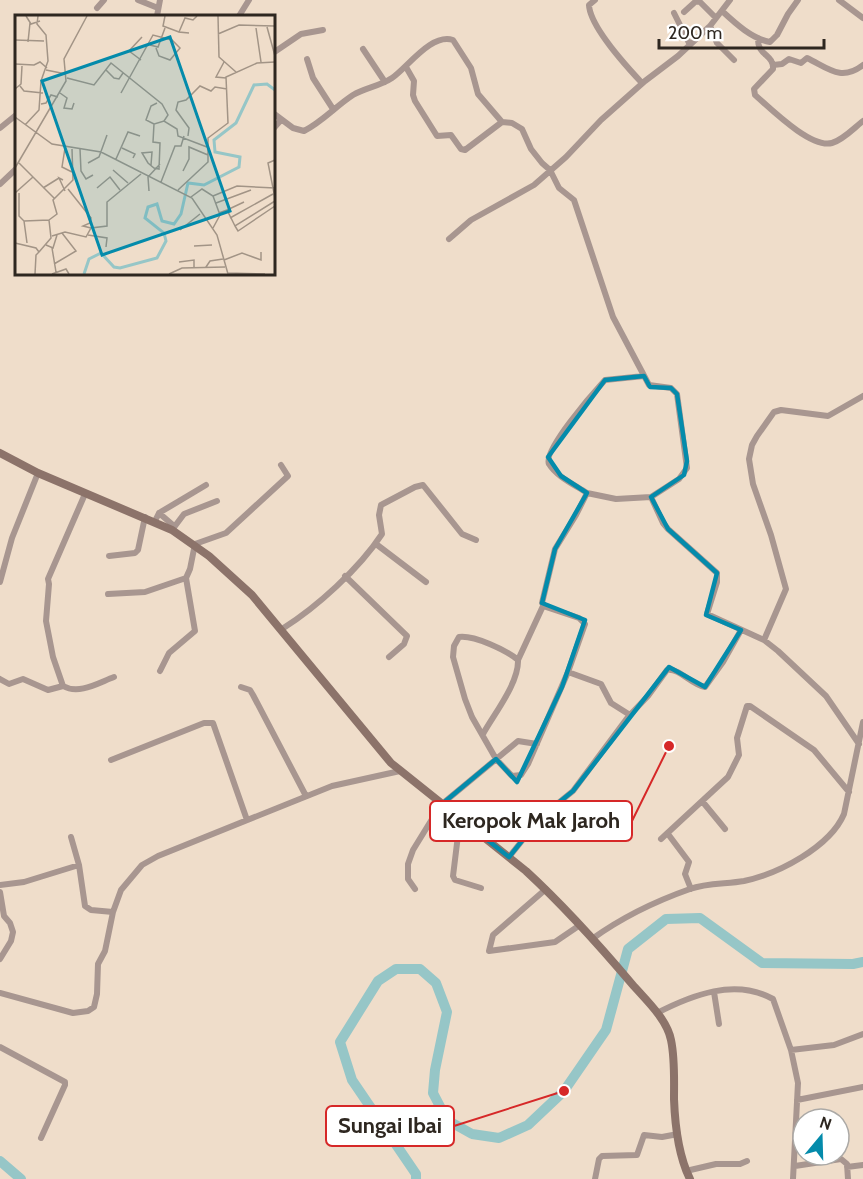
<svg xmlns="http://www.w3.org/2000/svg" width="863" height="1179" viewBox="0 0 863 1179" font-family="Cabin,sans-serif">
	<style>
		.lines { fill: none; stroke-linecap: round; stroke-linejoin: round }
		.river { stroke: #96c6c7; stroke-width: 10 }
		.minor { stroke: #a89690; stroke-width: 6 }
		.secondary { stroke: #8c736a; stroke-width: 8 }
		.marked { fill: none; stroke: #048bab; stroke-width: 4.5; stroke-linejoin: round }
		.inset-river { fill: none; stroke: #96c6c7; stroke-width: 3 }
		.inset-road { fill: none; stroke: #a29486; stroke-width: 1.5 }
		.view { fill: #048bab; fill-opacity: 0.15; stroke: #048bab; stroke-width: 3 }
		.inset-edge { fill: none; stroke: #2e2720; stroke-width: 3 }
		.leader { fill: none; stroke: #d62828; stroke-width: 2 }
		.callout-dot { fill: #d62828; stroke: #fff; stroke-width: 2 }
		.callout { fill: #fff; stroke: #d62828; stroke-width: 2 }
		.callout-label { font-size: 22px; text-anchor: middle; font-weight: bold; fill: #2e2720 }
	</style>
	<rect width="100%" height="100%" fill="#efddca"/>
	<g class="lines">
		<path class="river" d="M0,1161L21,1179
			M416,1179V1174L352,1080L340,1042L378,981L396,969H420L436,983L447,1012L435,1070L433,1093L447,1120L472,1134L499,1138L528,1125L564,1091L606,1030L628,949L666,919L700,918L762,963L853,964L863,962"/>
		<path class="minor" d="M138,0L158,8
			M595,0L589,5C590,26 627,67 642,83
			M839,0L863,18
			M97,8L104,0
			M722,11C735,23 752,39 770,42L777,35L788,14L798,0
			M684,12L695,2L699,1L716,18
			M674,13L690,45
			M157,16L160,0
			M239,16L249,0
			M710,26L717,43L734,60
			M758,38C757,56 774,54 773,69L754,89L755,95C770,108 811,149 832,143C843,140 854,128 863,121
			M363,49L385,82
			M273,53L301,34L323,30
			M307,59L313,78L333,109
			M773,65L782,64L789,59L801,63L807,58C828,68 841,82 863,65
			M406,67L414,81L413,95L415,101L437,136L451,135L461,149L465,150L502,122
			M273,113L293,128L304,131C322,122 336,106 353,95C365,88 380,86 392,78C408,67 431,33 453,40L471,68L478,94L502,122L512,123L522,129L531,149L542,163L550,170L559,188L574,200L613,317L649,385L671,388L677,394L687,468L679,479L651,497
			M0,128L16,115
			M273,129L281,120
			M0,184L16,169
			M449,239L471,220L534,185L566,157L601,120L645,81L678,56L710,26L730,0
			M587,493C575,485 557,477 549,464C542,451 595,391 605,380L644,376
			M85,494L48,579L49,584L46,621L53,657L63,686C79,695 98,683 114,677
			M159,513L174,526
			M155,521L159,513L206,485
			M172,530L184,514L217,501
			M376,544L426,582
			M109,556L135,553L138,550L145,517
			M345,576L407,636L404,644L389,657
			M0,582L12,538L38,473
			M108,594L145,592L186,578L190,569L195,544L226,533L288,476L281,465
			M282,629C317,607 359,569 382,534L379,515L381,505L415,487L423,485L462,534L476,540
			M764,640L786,589L771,535L753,484L749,459L752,445L757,436L774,412L781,410L828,416L863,396
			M518,660L543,606
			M160,671L169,653L195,631L186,578
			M568,672L601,684L611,703L630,715
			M0,679L9,684L23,679L48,690L63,686
			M241,687L250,690L253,695L306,796
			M483,734C494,714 519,683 518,660C506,650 474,635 459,637L454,646L453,657L465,699L472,717L496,759L512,776L521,775L528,764L568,672L585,624L579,618L546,607L542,603L555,549L576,515L587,493L616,499L651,497L663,523L668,529L717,573V582L707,614L764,640L778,651L826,696L859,744
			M111,760L204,723H213L247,820
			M702,801L725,829
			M460,819L453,876L455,880L481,888
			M668,834L689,862L685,874L691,889
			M71,837L79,865L85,906L91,910L113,912
			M661,839L728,777L739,755L737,738L747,706H750L814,750L849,792
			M509,857L541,817L573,791L628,717L648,696L667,670C680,668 691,685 705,687L723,662L741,630
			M0,885L24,882L79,865
			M415,889L408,879V864L413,850L437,811L442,804L518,741L537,744
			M546,889L493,935L489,951L555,942L580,925
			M0,892L4,916L10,923L13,932L11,941L0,959
			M592,939C621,918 656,901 690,889C706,883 727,884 744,881C778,874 830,847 844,814L863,722
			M714,992L719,1024
			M0,993L73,1013L88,1011L94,1007L97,994L98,964L105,951L113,912L121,890L142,865L158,856L332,786L400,771
			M657,1013C692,995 735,978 773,999L791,1050L798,1083L793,1179
			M0,1047L65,1082V1085L41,1138
			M791,1050L834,1045L863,1034
			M797,1100L863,1087
			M795,1166L841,1159L847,1164L848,1179
			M847,1167L863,1165
			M686,1171L716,1164H740L747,1161
			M595,1179L599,1159L602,1156L637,1155L644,1135L662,1137L678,1134"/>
		<path class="secondary" d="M0,453L38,473L172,530L209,556L252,595L391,763L526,871C564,906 599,945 632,984C646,1000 667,1019 671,1040C675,1059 674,1079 674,1099C675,1126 678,1155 690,1179"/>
	</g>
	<path class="marked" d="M644,376L650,387L671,388L677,394L687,461L684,475L651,497L668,529L717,573L706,615L741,630L705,687L669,667L573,791L541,817L509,857L442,804L496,759L517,782L562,687L585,620L542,603L555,549L587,493L561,476L548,457L605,380Z"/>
	<g transform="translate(15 15)">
		<rect width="260" height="260" fill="#efddca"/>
		<path class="inset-river" d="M69,259L74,244L86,238L99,252L105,253L142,243L151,226L149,218L130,203L133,192L142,189L147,206L159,209L166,199L173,168L189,170L224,152L225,142L200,137L199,125L221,108L239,70L252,69L260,75"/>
		<path class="inset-road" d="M11,1L16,9L25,6M150,1L148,11L164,17M203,1L204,42L221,57M252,12L260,41M241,13L246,47M174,18L164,17L170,3L178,5L182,1M203,19L224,10L260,11M0,25L29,26M13,27L15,8M135,30L143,32L150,13M126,45L114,36L127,22M209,47L201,62L211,63M0,49L19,50L25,47L32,53M31,55L51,59M91,55L99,63L104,64L108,58M52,63L79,70L96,48L147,89L153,100L149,106M5,71L9,76L28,78M0,74L6,69L7,51M45,78L52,83L49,93L57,94L59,88M106,78L138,20L157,25L165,33L155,45L144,41L141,33M26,89L31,88L36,80L43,82M0,102L37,129L86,137L177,183L202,220L213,259M139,109L131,105L136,91L142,88M10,110L24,95L26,66L33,46L31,20L22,9L23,1M173,121L174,113L161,95L163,87L171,85L185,71L196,76L200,72L212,74M50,133L47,152L57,157M107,133L120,139L118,143M65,134L66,156L71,164L78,160M101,144L113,117L125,121M260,145L253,148L260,183M4,148L39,183M73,148L84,142L92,120M136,150L137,137L127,138L133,148L139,153L144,154L145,128L138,127L139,109L149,106L162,114L163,121L192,132M0,153L51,66L49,44L72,1M98,155L113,168M168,156L174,144V132L193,140M48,165L44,163L50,176M146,167L160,131H166L169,121M28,173L44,163M82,173L95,162L105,175M53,174L76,203L75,208L68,211L76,213M163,175L193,147V123L213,108L211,62L242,48L260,47M134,176L133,162L145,149M0,178L18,162M4,178V201L9,206L12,228M198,181L222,171L260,173M176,182L187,174L198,181L205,200L198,213M201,188L236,175M212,195L229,187M204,198L212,195L220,211L260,186M215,203L258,179M9,206L34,205M220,211L223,216L260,191M165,215L185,199M73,220L92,223L91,232M37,221L50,217L71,222L76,213L92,211V187L126,159M0,228L21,233L24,237L21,240L20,259M31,230L38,233L42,220M179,231L197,230M37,233L41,257M24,237L36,223L34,205L42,199L38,185L58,165L57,134M209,245L227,238L246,245V237M164,247L179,245V252M39,249L61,236L47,218M191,252L195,246L208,244M212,258L250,259M37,259L51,254L54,259M154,259L167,253L210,252"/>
		<path class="view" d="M155,22L215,196L87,240L27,66Z"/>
		<rect width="260" height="260" class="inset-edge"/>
	</g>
	<path class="leader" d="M669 746L632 821M564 1091L454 1126"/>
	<g class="callout-dot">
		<circle cx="669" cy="746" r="6"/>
		<circle cx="564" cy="1091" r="6"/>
	</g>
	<g class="callout">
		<rect x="430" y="801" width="202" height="40" rx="6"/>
		<rect x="326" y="1106" width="128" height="40" rx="6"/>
	</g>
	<g class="callout-label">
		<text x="531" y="828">Keropok Mak Jaroh</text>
		<text x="390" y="1133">Sungai Ibai</text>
	</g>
	<g transform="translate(821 1137) rotate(19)"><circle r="28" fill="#ffffff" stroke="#aba9a6" stroke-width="1.5"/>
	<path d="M0-4.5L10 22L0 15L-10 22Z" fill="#048bab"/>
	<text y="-9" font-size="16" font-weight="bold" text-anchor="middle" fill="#2e2720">N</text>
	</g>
	<path d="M659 39v9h165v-9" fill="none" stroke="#2e2720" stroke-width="3"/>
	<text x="668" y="39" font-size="18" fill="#2e2720" stroke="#ffffff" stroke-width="4.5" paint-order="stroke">200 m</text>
</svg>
